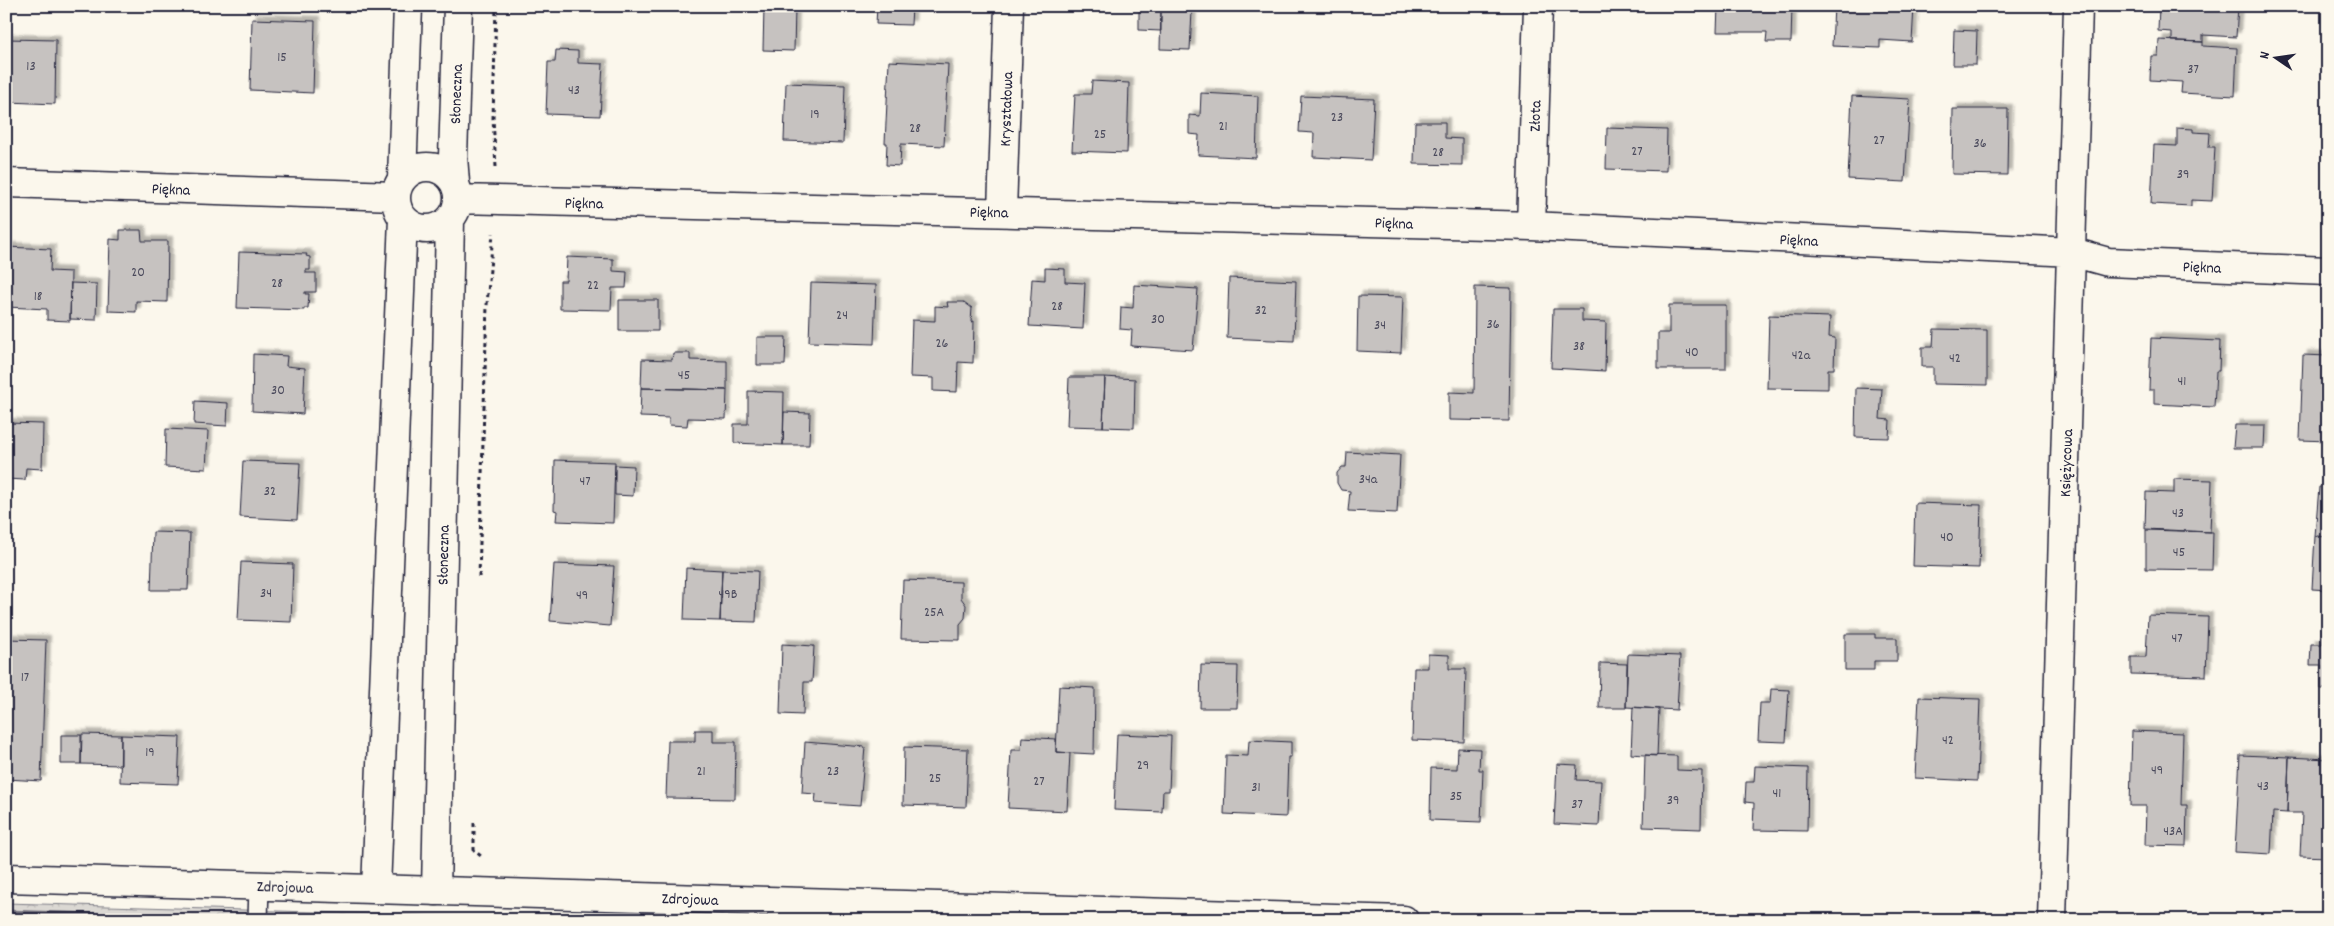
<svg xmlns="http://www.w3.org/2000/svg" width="2334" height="926" viewBox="0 0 2334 926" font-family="Dekko,sans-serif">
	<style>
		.forest { fill: url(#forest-crowns); stroke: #7e7d87 }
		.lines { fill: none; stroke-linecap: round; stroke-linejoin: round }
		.stream { stroke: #787681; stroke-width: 11 }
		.building { fill: #c6c2c0; stroke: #22223b; filter: url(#shadow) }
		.lane-casing { stroke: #22223b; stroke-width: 22 }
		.street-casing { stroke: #22223b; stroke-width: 31 }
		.secondary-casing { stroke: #22223b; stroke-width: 31 }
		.path { stroke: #22223b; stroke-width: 3; stroke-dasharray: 4 4; stroke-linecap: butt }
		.lane { stroke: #fbf7ec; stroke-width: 19 }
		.street { stroke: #fbf7ec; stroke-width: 28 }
		.secondary { stroke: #fbf7ec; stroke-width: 28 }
		.labels { text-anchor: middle; stroke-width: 4; stroke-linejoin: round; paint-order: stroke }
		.number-label { font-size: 14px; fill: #4b4a5c }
		.street-label { font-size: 16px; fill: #22223b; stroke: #fbf7ec }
	</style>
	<defs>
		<pattern id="forest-crowns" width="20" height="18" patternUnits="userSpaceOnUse" patternTransform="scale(1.25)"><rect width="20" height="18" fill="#dbd8d3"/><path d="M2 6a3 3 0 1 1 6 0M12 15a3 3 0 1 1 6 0" fill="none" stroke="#bcb9b6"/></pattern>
		<filter id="shadow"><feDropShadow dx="4.5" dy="-4.5" stdDeviation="1" flood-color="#0004"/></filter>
	</defs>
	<rect width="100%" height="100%" fill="#fbf7ec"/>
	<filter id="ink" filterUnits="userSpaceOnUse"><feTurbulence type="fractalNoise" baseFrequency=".02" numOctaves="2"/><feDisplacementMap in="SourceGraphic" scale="10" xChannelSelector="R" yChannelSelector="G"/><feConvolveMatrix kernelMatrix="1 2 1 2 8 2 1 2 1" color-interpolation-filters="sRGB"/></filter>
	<g filter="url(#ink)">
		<path class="forest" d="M6,903L582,920H6Z"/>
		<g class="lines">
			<path class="stream" d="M6,915L151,920"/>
		</g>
		<path class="building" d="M547,6H599V8Z
			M877,6H912L911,25L876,24Z
			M1139,6H1161V31L1139,30Z
			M1718,6H1792L1791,42H1766L1767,32H1717Z
			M1834,6H1914L1912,42L1880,40V48L1832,46Z
			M2159,6H2238L2236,37L2203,35V42L2172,41V32L2158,31Z
			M764,7L795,8L794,51L763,50Z
			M1161,9L1192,11L1190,50L1160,49Z
			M252,19L315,21L313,93L250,90Z
			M1954,30L1977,31L1976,65H1953Z
			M6,39L56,40L55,104L8,102Z
			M2159,40L2203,42V46L2237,48L2235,96L2181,93L2182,82L2150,80L2151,56H2158Z
			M556,50L578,51V63L603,64L600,116L546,114L548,62H555Z
			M889,61L948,64L944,146L901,144L900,166L886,165L887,143H885Z
			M1092,81L1129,83L1127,153L1072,151L1075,94H1091Z
			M786,83L845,85L843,143L784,141Z
			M1201,93L1258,96L1256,158L1198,155L1199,135L1189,134V115L1200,116Z
			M1301,96L1374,99L1371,160L1313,157L1314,133L1299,132Z
			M1852,96L1910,99L1905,182L1848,179Z
			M1953,109H2008L2007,175L1952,174Z
			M1415,122H1445V138L1462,139V165L1414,164Z
			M1607,128L1667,130L1666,171L1606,169Z
			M2177,128L2193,129V132L2210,133L2209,147H2215L2212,201L2191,200V206L2151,204L2154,145L2177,146Z
			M120,230H141L142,241H168L167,302L136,301V312L108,311L110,239L120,240Z
			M6,247L51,249L50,271L71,272L70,321L47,320V309L6,307Z
			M239,252L307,254L306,256L310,257V270H306V273H316V292H305V294H309L308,308H304V310L237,308Z
			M567,257L613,259V271L627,272L626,288H612L611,310L560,309V281H566Z
			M1045,268L1065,269V282L1085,283L1083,329L1029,326L1032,279L1045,280Z
			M1229,278L1296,281L1294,341L1227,338Z
			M71,283L97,284L96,320L70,319Z
			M811,283L876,285L874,344L809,342Z
			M1134,285L1198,289L1193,350L1131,346L1132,330L1120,329L1121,307L1133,308Z
			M1475,287L1511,288L1509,421L1449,420V392L1474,393Z
			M1358,296L1403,297L1401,353L1357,351Z
			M619,300H658V331H619Z
			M947,302H964L972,308L971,322L974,321L973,363L958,362L957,392L933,391V378L910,377L912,320L935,321V306L948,307Z
			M1669,305H1726V369H1658V333H1669Z
			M1553,309H1582V321L1606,322L1605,371L1551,368Z
			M1769,315L1830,317L1829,337L1835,338L1834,369H1828V389L1767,388Z
			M1934,329L1987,330V385L1933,384V367H1922V347H1933Z
			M757,337H786L785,365H757Z
			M2151,338L2220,341L2219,371H2216L2214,407L2154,404V390H2149Z
			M673,353H690V360L727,361V390L641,388L642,359L672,360Z
			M253,354L287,356L286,366L305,368L303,414L252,411Z
			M2303,355L2328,356V441L2300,440Z
			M1069,377H1105L1103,427L1067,426Z
			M1105,377L1135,379L1134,428L1103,427Z
			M641,388L727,390L726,419L688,418L687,426L669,425V418L640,417Z
			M1856,388L1882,389L1880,419L1890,420L1889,438L1855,437Z
			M748,391L784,392L783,445L734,443V424H748Z
			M195,401L228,403L227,426L194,424Z
			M784,412L810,413L809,445H783Z
			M6,423L43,424L42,469L26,468L25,480L6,479Z
			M2235,425H2265L2264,448H2233Z
			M166,429L208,431L206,469L165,467Z
			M1347,452L1400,455L1397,513L1348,511L1350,491L1341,490L1337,483V473L1342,467H1346Z
			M555,460L615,462L613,523L556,521L557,511L554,510Z
			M243,461L300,463L297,520L240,517Z
			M615,465L634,466L633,496L615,495Z
			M2174,479L2212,480L2210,532L2145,529L2146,492L2174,493Z
			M2319,487L2328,488V537L2315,536Z
			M1915,503L1981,505L1979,568L1913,566Z
			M2146,530L2213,532L2212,570L2146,569Z
			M153,532L190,533L188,590H151Z
			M2315,536L2328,537V590L2312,589Z
			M241,562L293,564L291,622L238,620Z
			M554,564L614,566L610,626L550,621Z
			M686,568L722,570L720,621L684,620Z
			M722,570L758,571L756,622L720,621Z
			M903,580L961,582V598L966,605L965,618L960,624V640L901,639Z
			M2148,615L2208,617L2206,676L2131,674V657H2146Z
			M2322,627H2328V689H2321V665H2310L2311,644H2322Z
			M1845,634H1875V638H1897V661H1874V670H1845Z
			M6,639L46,640L41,781L6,779Z
			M782,644L814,646L812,682H804L803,715L780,714Z
			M1428,654L1449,655V669H1466L1464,742L1412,740L1414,668H1428Z
			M1628,654L1680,656L1677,710L1626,707Z
			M1600,663L1627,664L1626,708H1599Z
			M1201,665L1238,666L1237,708H1200Z
			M1059,686L1095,688L1094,754L1056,752Z
			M1771,689L1789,690L1786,742L1758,741L1760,703H1770Z
			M1919,697L1980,699L1977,781L1915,778Z
			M1633,707L1659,709L1657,756L1631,754Z
			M695,730H713V742H736L735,799L666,798L668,741H695Z
			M2132,731L2183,733L2181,805H2187L2186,846L2145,845L2146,806H2130Z
			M82,734L121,735V765L81,764Z
			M1117,734L1171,736L1169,791H1163L1162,812L1114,810Z
			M61,735H81V764H61Z
			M121,735L180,737L178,784L120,782Z
			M1022,737L1056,739V752L1070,753L1067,811L1008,808L1011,750H1021Z
			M1249,740L1291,742V757H1288L1286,817L1224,814L1226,755L1248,756Z
			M805,742L865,747L860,806L815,803L816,794L802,793Z
			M904,747L968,749L966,807L903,805Z
			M1458,748L1480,749L1479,770H1483L1481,822L1430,820L1431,768L1457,769Z
			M1645,755L1677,756V770L1702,771L1701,829L1643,827Z
			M2240,755L2289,757L2287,813L2273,812L2271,854L2235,852Z
			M2289,757L2328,759V857L2300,856L2302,813H2287Z
			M1557,764L1577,765L1576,780L1601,781L1599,826L1554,824Z
			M1755,766L1808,768L1807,831L1753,830L1754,803L1745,802L1746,782H1754Z"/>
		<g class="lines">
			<g class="lane-casing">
				<path id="lane" d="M258,920L259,886"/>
			</g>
			<g class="street-casing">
				<path id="street" d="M396 198a31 31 0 1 1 62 0a31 31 0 1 1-62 0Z
					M402,179L408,6
					M455,182L453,157L458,6
					M6,183L396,196
					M458,199L1531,226L2072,252L2108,262L2328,271
					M1002,211L1009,6
					M1531,226L1538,6
					M376,889L403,218
					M436,891L450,220
					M2052,920L2078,6"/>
			</g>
			<g class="secondary-casing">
				<path id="secondary" d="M6,878L1404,920"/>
			</g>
			<path class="path" d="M496,167L493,119L496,6
				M479,577L487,305L493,233
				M474,823V850L483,858"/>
			<use href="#lane" class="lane"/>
			<use href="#street" class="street"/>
			<use href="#secondary" class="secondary"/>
		</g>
	</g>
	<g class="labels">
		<g class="number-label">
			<text x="282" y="61">15</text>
			<text x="31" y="70">13</text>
			<text x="2193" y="73">37</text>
			<text x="574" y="94">43</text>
			<text x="815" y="118">19</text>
			<text x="1337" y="121">23</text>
			<text x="1223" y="130">21</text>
			<text x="915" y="132">28</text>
			<text x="1100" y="138">25</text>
			<text x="1879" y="144">27</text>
			<text x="1980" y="147">36</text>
			<text x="1637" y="155">27</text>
			<text x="1438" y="156">28</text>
			<text x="2183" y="178">39</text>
			<text x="138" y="276">20</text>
			<text x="277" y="287">28</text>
			<text x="593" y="289">22</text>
			<text x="38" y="300">18</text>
			<text x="1057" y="310">28</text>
			<text x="1261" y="314">32</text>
			<text x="842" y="319">24</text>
			<text x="1158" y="323">30</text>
			<text x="1493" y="328">36</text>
			<text x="1380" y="329">34</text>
			<text x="942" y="347">26</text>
			<text x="1579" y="350">38</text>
			<text x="1692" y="356">40</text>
			<text x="1801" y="359">42a</text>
			<text x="1955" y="362">42</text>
			<text x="684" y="379">45</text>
			<text x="2182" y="385">41</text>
			<text x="278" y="394">30</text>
			<text x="1368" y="483">34a</text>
			<text x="585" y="485">47</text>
			<text x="270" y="495">32</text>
			<text x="2178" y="517">43</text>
			<text x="1947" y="541">40</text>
			<text x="2179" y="556">45</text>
			<text x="266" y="597">34</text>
			<text x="728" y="598">49B</text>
			<text x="582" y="599">49</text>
			<text x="934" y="616">25A</text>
			<text x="2177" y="642">47</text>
			<text x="25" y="681">17</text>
			<text x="1948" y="744">42</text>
			<text x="150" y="756">19</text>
			<text x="1143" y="769">29</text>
			<text x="2157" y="774">49</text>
			<text x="701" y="775">21</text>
			<text x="833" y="775">23</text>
			<text x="935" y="782">25</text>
			<text x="1039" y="785">27</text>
			<text x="2263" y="790">43</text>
			<text x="1256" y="791">31</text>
			<text x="1777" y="797">41</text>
			<text x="1456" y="800">35</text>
			<text x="1673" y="804">39</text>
			<text x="1577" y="808">37</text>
			<text x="2173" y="835">43A</text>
		</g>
		<g class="street-label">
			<text transform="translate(455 94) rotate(-88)" y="6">Słoneczna</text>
			<text transform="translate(1005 109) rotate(-88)" y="6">Kryształowa</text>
			<text transform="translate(1534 116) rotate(-88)" y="6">Złota</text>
			<text transform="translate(171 188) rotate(2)" y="6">Piękna</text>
			<text transform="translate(584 202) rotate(1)" y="6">Piękna</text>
			<text transform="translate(989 211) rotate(1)" y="6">Piękna</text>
			<text transform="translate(1394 222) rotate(2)" y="6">Piękna</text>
			<text transform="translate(1799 239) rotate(3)" y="6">Piękna</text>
			<text transform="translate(2202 266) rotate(2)" y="6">Piękna</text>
			<text transform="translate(2065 463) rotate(-88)" y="6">Księżycowa</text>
			<text transform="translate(442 555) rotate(-89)" y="6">Słoneczna</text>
			<text transform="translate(285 886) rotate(2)" y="6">Zdrojowa</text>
			<text transform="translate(690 898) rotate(2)" y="6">Zdrojowa</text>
		</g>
	</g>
	<rect width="2334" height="926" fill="none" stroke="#fbf7ec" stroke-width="25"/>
	<rect x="12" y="12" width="2309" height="901" fill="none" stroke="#22223b" stroke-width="2" filter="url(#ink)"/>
	<g transform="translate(2276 58) rotate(283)" stroke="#fbf7ec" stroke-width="4" paint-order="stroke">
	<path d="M0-4L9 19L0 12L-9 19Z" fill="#22223b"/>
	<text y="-8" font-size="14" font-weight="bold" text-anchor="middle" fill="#22223b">N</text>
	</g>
</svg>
